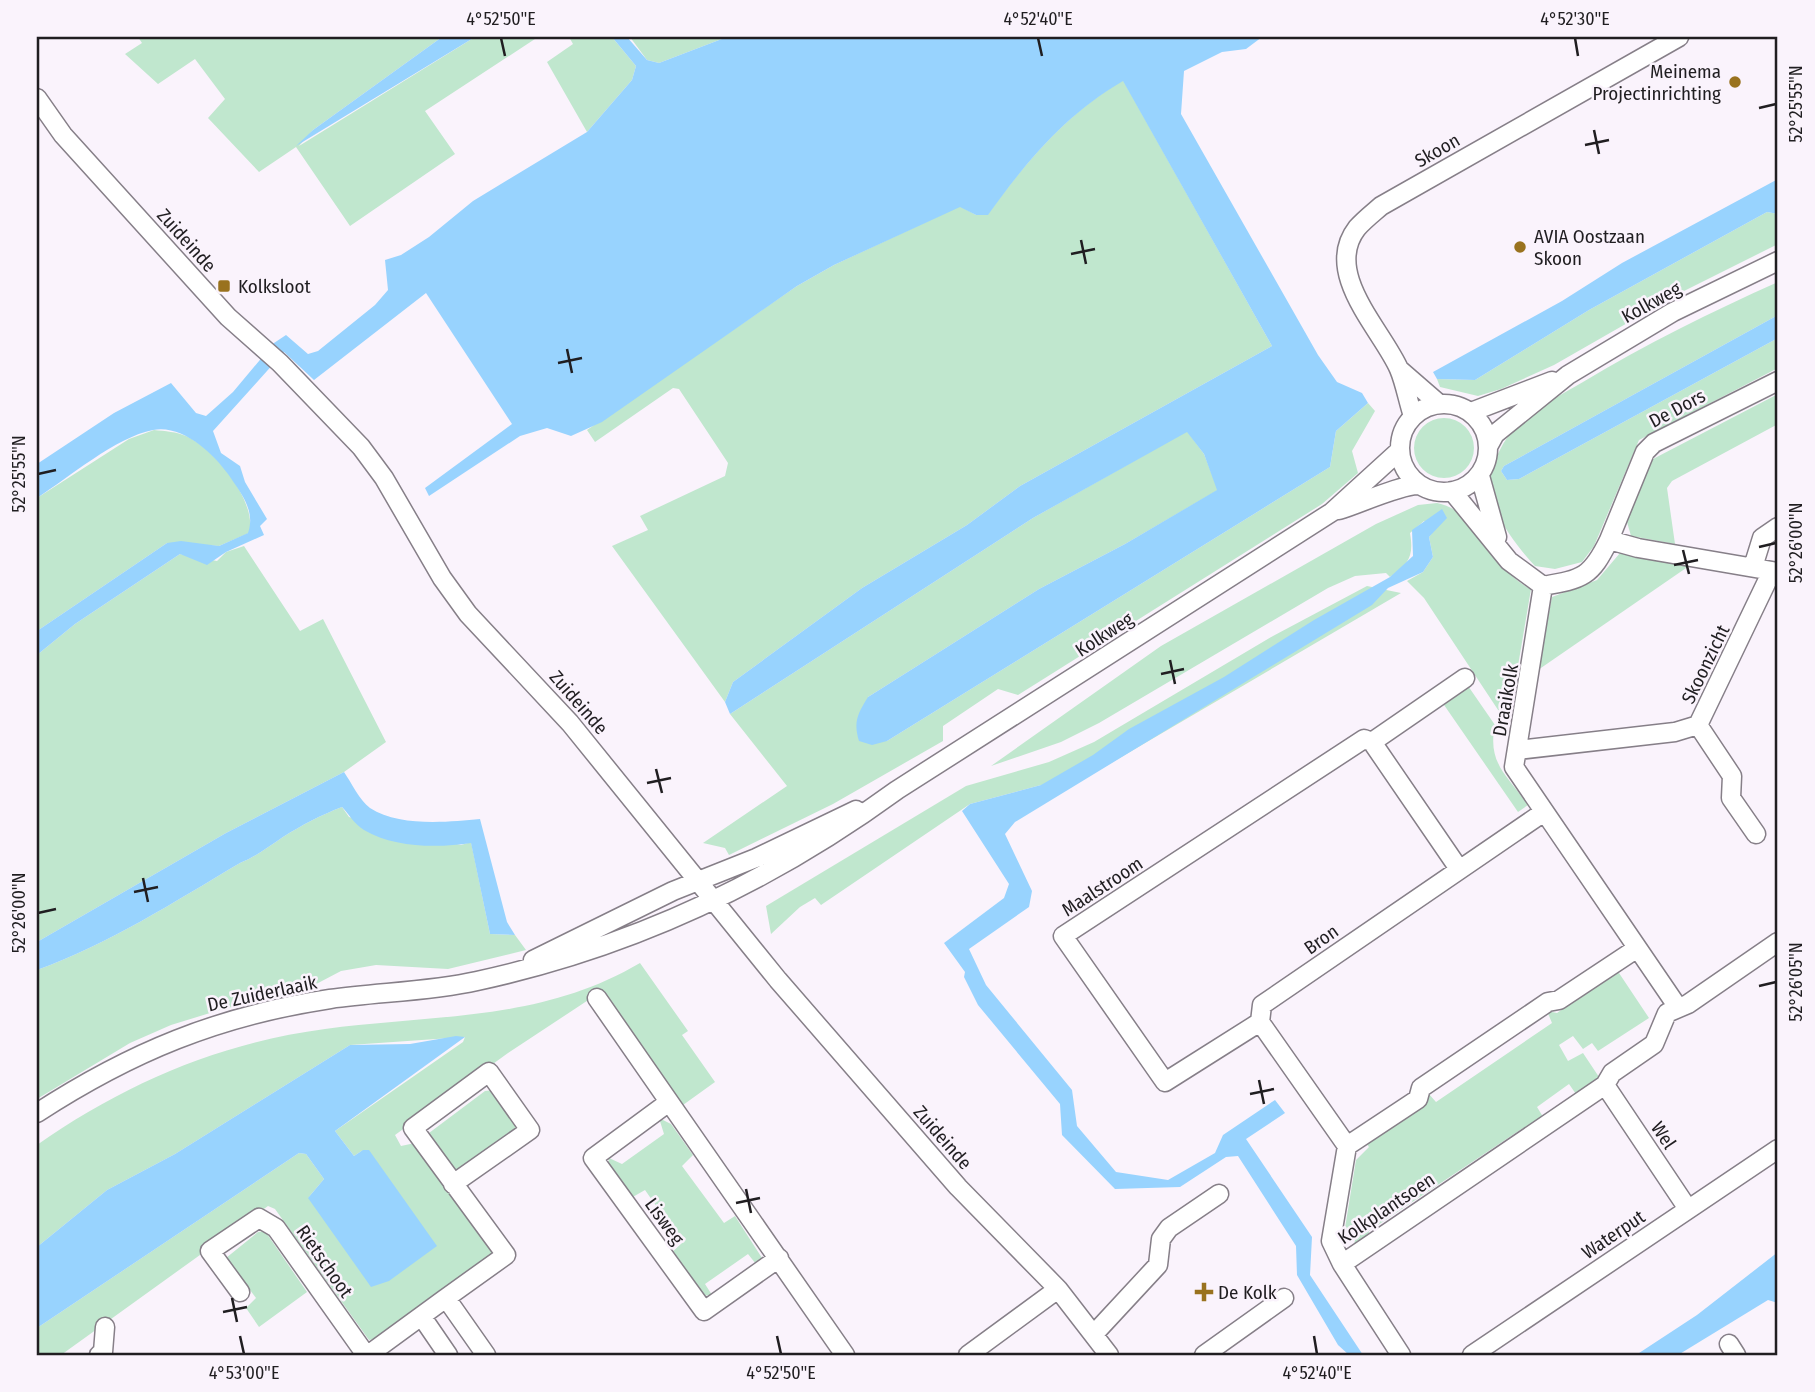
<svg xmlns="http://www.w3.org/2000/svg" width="1815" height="1392" viewBox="0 0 1815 1392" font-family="'Fira Sans Condensed',sans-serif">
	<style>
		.green { fill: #c0e7ce }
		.water { fill: #98d3fe }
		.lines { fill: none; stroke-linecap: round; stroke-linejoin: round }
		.minor-casing { stroke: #867f88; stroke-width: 21 }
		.minor { stroke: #fff; stroke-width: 18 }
		.ticks { fill: none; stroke: #201e21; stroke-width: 2.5 }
		.poi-dot { fill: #99721e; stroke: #faf3fc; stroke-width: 2.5 }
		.labels { text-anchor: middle; stroke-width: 5; stroke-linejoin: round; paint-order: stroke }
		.poi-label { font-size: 19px; fill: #201e21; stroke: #faf3fc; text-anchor: start }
		.street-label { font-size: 19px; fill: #201e21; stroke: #faf3fc }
		.neatline { fill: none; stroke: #201e21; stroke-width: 2.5 }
		.ticks-label { font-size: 18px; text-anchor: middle; fill: #201e21 }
	</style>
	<rect width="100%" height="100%" fill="#faf3fc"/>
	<path class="green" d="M138,37H442L313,130L299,146L475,37H538L425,111L455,154L350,226L296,147L259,172L208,118L225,99L195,59L158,84L125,54L142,43Z
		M569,37H612L636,66L632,80L587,132L547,62L573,44Z
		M630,37H727L659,63L647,60Z
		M1123,80L1272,346L1020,486L967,525L862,588L733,682L725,702L612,546L648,530L640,516L725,476L728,463L679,389L673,388L595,442L587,430L797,286L834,265L960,206L976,215L988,214C1027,161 1065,115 1123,80Z
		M1767,212L1778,214V244L1678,294L1554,365L1501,389L1478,396L1440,387L1437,379L1475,380L1589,310Z
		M1778,282V315L1504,466L1501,471L1507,480L1519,479L1778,338V368L1639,440L1594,546L1582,562L1555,569L1535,566C1517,547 1485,506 1490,478C1494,459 1503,440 1517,426C1535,408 1561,395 1583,382C1646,344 1711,312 1778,282Z
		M1778,394V424L1672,481L1667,488L1675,544L1631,536L1627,522L1637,489L1653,459Z
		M1368,403L1375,411L1352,451L1358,473L1322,504L1018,695L998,689L943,726V741L833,804L729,855L725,848L703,843L787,786L730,714L1033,518L1187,431L1204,454L1218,490L1125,544L1039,589L868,697L887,741L1330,467L1336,431Z
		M1414 448a30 30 0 1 1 60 0a30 30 0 1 1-60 0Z
		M154,430C165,431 177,432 186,436C214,448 258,502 249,533L219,546L167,543L37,631V498L129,439Z
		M1437,503C1480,511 1493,572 1531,589L1508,725L1424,598L1407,581L1423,572L1433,557L1429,537L1436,528L1424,521L1410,533C1414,556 1409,564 1390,577L1386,573L1355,576L1328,588L1099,723L1061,742L991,766L1161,646L1376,524L1418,505Z
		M244,546L300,631L323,619L386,742L344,772L226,833L37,942V655L75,624L180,554L217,561L226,552Z
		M1620,553L1689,566L1538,670L1552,597L1597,580Z
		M1367,586L1401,593L1065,790L1041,785L970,804L821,905L815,898L800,907L771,934L766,906L966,786L1049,762L1094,742L1273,636Z
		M1466,683L1495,725C1487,763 1507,775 1528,805L1518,812L1442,702Z
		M342,807L349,817L461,845L471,842L490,934L515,935L526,950L448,969L376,965L341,971L301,992L223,1009L171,1025L130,1043L37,1099V970C109,944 174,902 240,863C257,856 268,847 283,837C302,825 321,815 342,807Z
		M640,963L688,1031L682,1035L715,1082L683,1105L602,991L508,1053L395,1135L401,1146L415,1143L493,1249L492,1255L378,1338L369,1340L275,1209L268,1206L61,1355H37V1328L299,1153L306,1154L324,1179L308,1198L363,1150L354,1156L335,1131L463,1042L465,1037L350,1045L175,1154L107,1190L37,1247V1145C124,1084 219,1043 325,1029C435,1014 540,1022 640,963Z
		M1617,970L1649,1018L1598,1051L1592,1043L1583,1049L1573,1036L1559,1045L1568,1061L1583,1053L1599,1077L1578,1097L1569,1084L1537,1107L1545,1120L1530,1130L1523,1128L1369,1231L1368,1239L1354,1245L1355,1240L1348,1237L1345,1228L1356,1160L1369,1147L1366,1143L1428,1093L1436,1102L1552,1023L1547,1011L1557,1013Z
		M494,1090L522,1129L459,1175L429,1133L485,1091Z
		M659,1118L671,1124L693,1155L682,1166L724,1223L735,1216L762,1258L756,1264L748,1254L705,1284L712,1295L702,1296L670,1254L682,1243L645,1190L631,1198L608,1165L609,1158L622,1164L664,1134Z
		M265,1231L307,1292L259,1327L246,1308L256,1298L226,1258L258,1232Z"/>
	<path class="water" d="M442,37H475L296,146L313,130Z
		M612,37H627L647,60L659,63L727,37H1262L1246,49L1222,52L1184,71L1181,114L1318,355L1337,382L1362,393L1368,403L1336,431L1330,467L887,741L872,745L859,741C853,722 858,713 868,697L1039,589L1125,544L1217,490L1204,454L1187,432L1033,518L730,714L725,702L733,682L862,588L967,525L1020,486L1272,346L1123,81C1065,115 1027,161 988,215H976L960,207L834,265L797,286L602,422L571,436L547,428L520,436L429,496L425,488L512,424L426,293L314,380L284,352L213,431L221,453L240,466L245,482L267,519L260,526L264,535L226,552L207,565L180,554L75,624L37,655V631L167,543L181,541L219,546L248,533C256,510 240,492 228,474C213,453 182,424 153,430C116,437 68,478 37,498V464L114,413L171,383L196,413L206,416L233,392L274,343L286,335L308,354L318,351L375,305L388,290L385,260L401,255L429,237L473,201L587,132L632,80L636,66Z
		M1778,179V214L1767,212L1589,310L1475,380L1437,379L1433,372L1562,301L1622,263Z
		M1778,315V338L1519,479L1507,480L1501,471L1504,466Z
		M1442,509L1447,518L1429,537L1433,557L1423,572L1388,588L1372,605L1015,822L1005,834L1032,891L1029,907L969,949L986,985L1072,1090L1077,1126L1116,1172L1168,1180L1215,1153L1223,1135L1275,1100L1285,1113L1246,1139L1312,1237L1310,1275L1363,1355H1349L1338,1345L1297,1275L1296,1246L1238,1156L1226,1157L1180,1187L1115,1189L1062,1135L1060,1104L978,1005L964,977L965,972L944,943L1004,898L1009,884L962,811L970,804L1041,785L1093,755L1129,729L1224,677L1314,620L1390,577L1413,556L1412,530Z
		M344,772C351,782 360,801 370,808C399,827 448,822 480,819L507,922L515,935L490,934L471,843C438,848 394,848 364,830C354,824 349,814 342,807C321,815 302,825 283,837C268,847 257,856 240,863C174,902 109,944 37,970V942L226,833Z
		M456,1036L465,1037L335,1131L354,1156L363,1150H369L437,1246L389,1281L371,1287L308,1198L324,1179L306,1154L299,1153L37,1328V1247L107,1190L175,1154L350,1045L410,1044Z
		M1778,1252V1303L1768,1300L1678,1355H1636L1697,1315Z"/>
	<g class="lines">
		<g class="minor-casing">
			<path id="minor" d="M37,98L63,135L228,317L280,363L361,447L384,478L442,578L468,614L570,723L778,980L958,1187L1058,1289L1109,1355
				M1400,370L1438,403
				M1400 448a44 44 0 1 1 88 0a44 44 0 1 1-88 0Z
				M1471,412L1552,381
				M1413,416C1408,401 1405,383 1399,369C1382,330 1322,273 1357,228C1364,220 1373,213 1381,206L1679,37
				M1489,445L1495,434L1568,375L1673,312L1778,261
				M1480,476L1497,537
				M1452,491L1509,561L1543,586
				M1339,510C1359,504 1402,484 1419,485
				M1609,540L1645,452L1654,443L1778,381
				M1753,567L1762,538L1778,527
				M1698,725L1732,776L1731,798L1756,834
				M1372,742L1465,678
				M1518,750L1675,732L1698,725L1772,571
				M1636,949L1559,1000L1548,1002L1421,1088L1418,1099L1347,1146L1331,1241L1342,1264L1605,1085L1612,1073L1654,1044L1667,1013L1688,1004L1778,942
				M533,960L673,891L756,858L856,810
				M597,998L845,1355
				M1677,1006L1514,767L1543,586C1583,579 1591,577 1609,540L1638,548L1778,572
				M1260,1022L1165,1082L1063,936L1364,739L1372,742L1459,869
				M1605,1085L1688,1209
				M669,1102L593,1158L704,1311L779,1258
				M37,1113C131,1052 218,1016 330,999C378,992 428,992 477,981C630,948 771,882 897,790L1332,512L1399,451
				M1347,1146L1260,1022L1262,1005L1544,812
				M453,1184L530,1130L489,1072L413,1128L506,1255L446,1298L486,1355
				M1342,1264L1401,1355
				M240,1292L210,1251L259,1218L276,1228L366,1355
				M422,1317L448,1355
				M1094,1334L1158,1265L1161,1239L1169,1228L1219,1194
				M1729,1344L1736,1355
				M99,1355L103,1352L105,1327
				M368,1355L446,1298
				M968,1355L1058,1289
				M1204,1355L1284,1298
				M1472,1355L1778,1149"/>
		</g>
		<use href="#minor" class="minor"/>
	</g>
	<path class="ticks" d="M501,38L505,56M1038,38L1042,56M1575,38L1578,56M1759,108L1776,104M1594,130L1599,154M1585,145L1609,140M1081,240L1086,264M1071,254L1095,249M567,349L572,373M558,363L582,358M38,474L56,470M1759,547L1776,543M1683,550L1689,574M1674,565L1698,560M1170,660L1175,684M1161,674L1184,669M656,769L662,793M647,783L671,778M143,878L148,902M134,892L158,887M38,913L56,909M1759,986L1776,982M1259,1080L1264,1104M1250,1094L1274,1089M746,1189L751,1213M736,1203L760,1198M232,1298L237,1322M223,1312L247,1307M240,1336L244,1354M777,1336L781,1354M1314,1336L1317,1354"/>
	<g class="poi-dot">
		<circle cx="1735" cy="82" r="7"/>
		<circle cx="1520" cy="247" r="7"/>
		<rect x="217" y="279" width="14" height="14" rx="3.5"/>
		<path d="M1200.5 1281.5h7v7h7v7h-7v7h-7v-7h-7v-7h7z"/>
	</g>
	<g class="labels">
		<g class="poi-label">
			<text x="1721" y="78" text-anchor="end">Meinema<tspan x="1721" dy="22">Projectinrichting</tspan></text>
			<text x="1534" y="243">AVIA Oostzaan<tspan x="1534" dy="22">Skoon</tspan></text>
			<text x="238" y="293">Kolksloot</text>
			<text x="1218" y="1299">De Kolk</text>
		</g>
		<g class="street-label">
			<text transform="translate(1437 150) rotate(-30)" y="7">Skoon</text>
			<text transform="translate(187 240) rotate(48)" y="7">Zuideinde</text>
			<text transform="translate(1651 302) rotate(-29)" y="7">Kolkweg</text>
			<text transform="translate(1677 408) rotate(-28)" y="7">De Dors</text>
			<text transform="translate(1104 634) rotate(-33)" y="7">Kolkweg</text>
			<text transform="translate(1705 664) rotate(-64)" y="7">Skoonzicht</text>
			<text transform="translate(1505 700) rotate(-80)" y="7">Draaikolk</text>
			<text transform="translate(579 702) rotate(49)" y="7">Zuideinde</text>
			<text transform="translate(1102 886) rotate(-33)" y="7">Maalstroom</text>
			<text transform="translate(1321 939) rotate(-35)" y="7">Bron</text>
			<text transform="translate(262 993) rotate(-12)" y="7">De Zuiderlaaik</text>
			<text transform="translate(1664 1135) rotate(56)" y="7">Wel</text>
			<text transform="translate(943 1137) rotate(49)" y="7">Zuideinde</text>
			<text transform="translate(1386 1208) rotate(-34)" y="7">Kolkplantsoen</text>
			<text transform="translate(665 1221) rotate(54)" y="7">Lisweg</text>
			<text transform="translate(1613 1234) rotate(-34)" y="7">Waterput</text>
			<text transform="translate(325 1261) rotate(55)" y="7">Rietschoot</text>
		</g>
	</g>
	<rect width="1815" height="1392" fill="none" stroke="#faf3fc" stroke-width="77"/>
	<rect x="38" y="38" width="1738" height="1316" class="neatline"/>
	<g class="ticks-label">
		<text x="501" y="25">4°52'50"E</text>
		<text x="1038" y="25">4°52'40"E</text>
		<text x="1575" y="25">4°52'30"E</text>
		<text transform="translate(1796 104) rotate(-90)" y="6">52°25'55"N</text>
		<text transform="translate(19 474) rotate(-90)" y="6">52°25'55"N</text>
		<text transform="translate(1796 543) rotate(-90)" y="6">52°26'00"N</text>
		<text transform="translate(19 913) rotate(-90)" y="6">52°26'00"N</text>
		<text transform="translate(1796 982) rotate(-90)" y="6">52°26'05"N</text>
		<text x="244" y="1379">4°53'00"E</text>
		<text x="781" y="1379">4°52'50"E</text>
		<text x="1317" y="1379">4°52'40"E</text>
	</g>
</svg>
